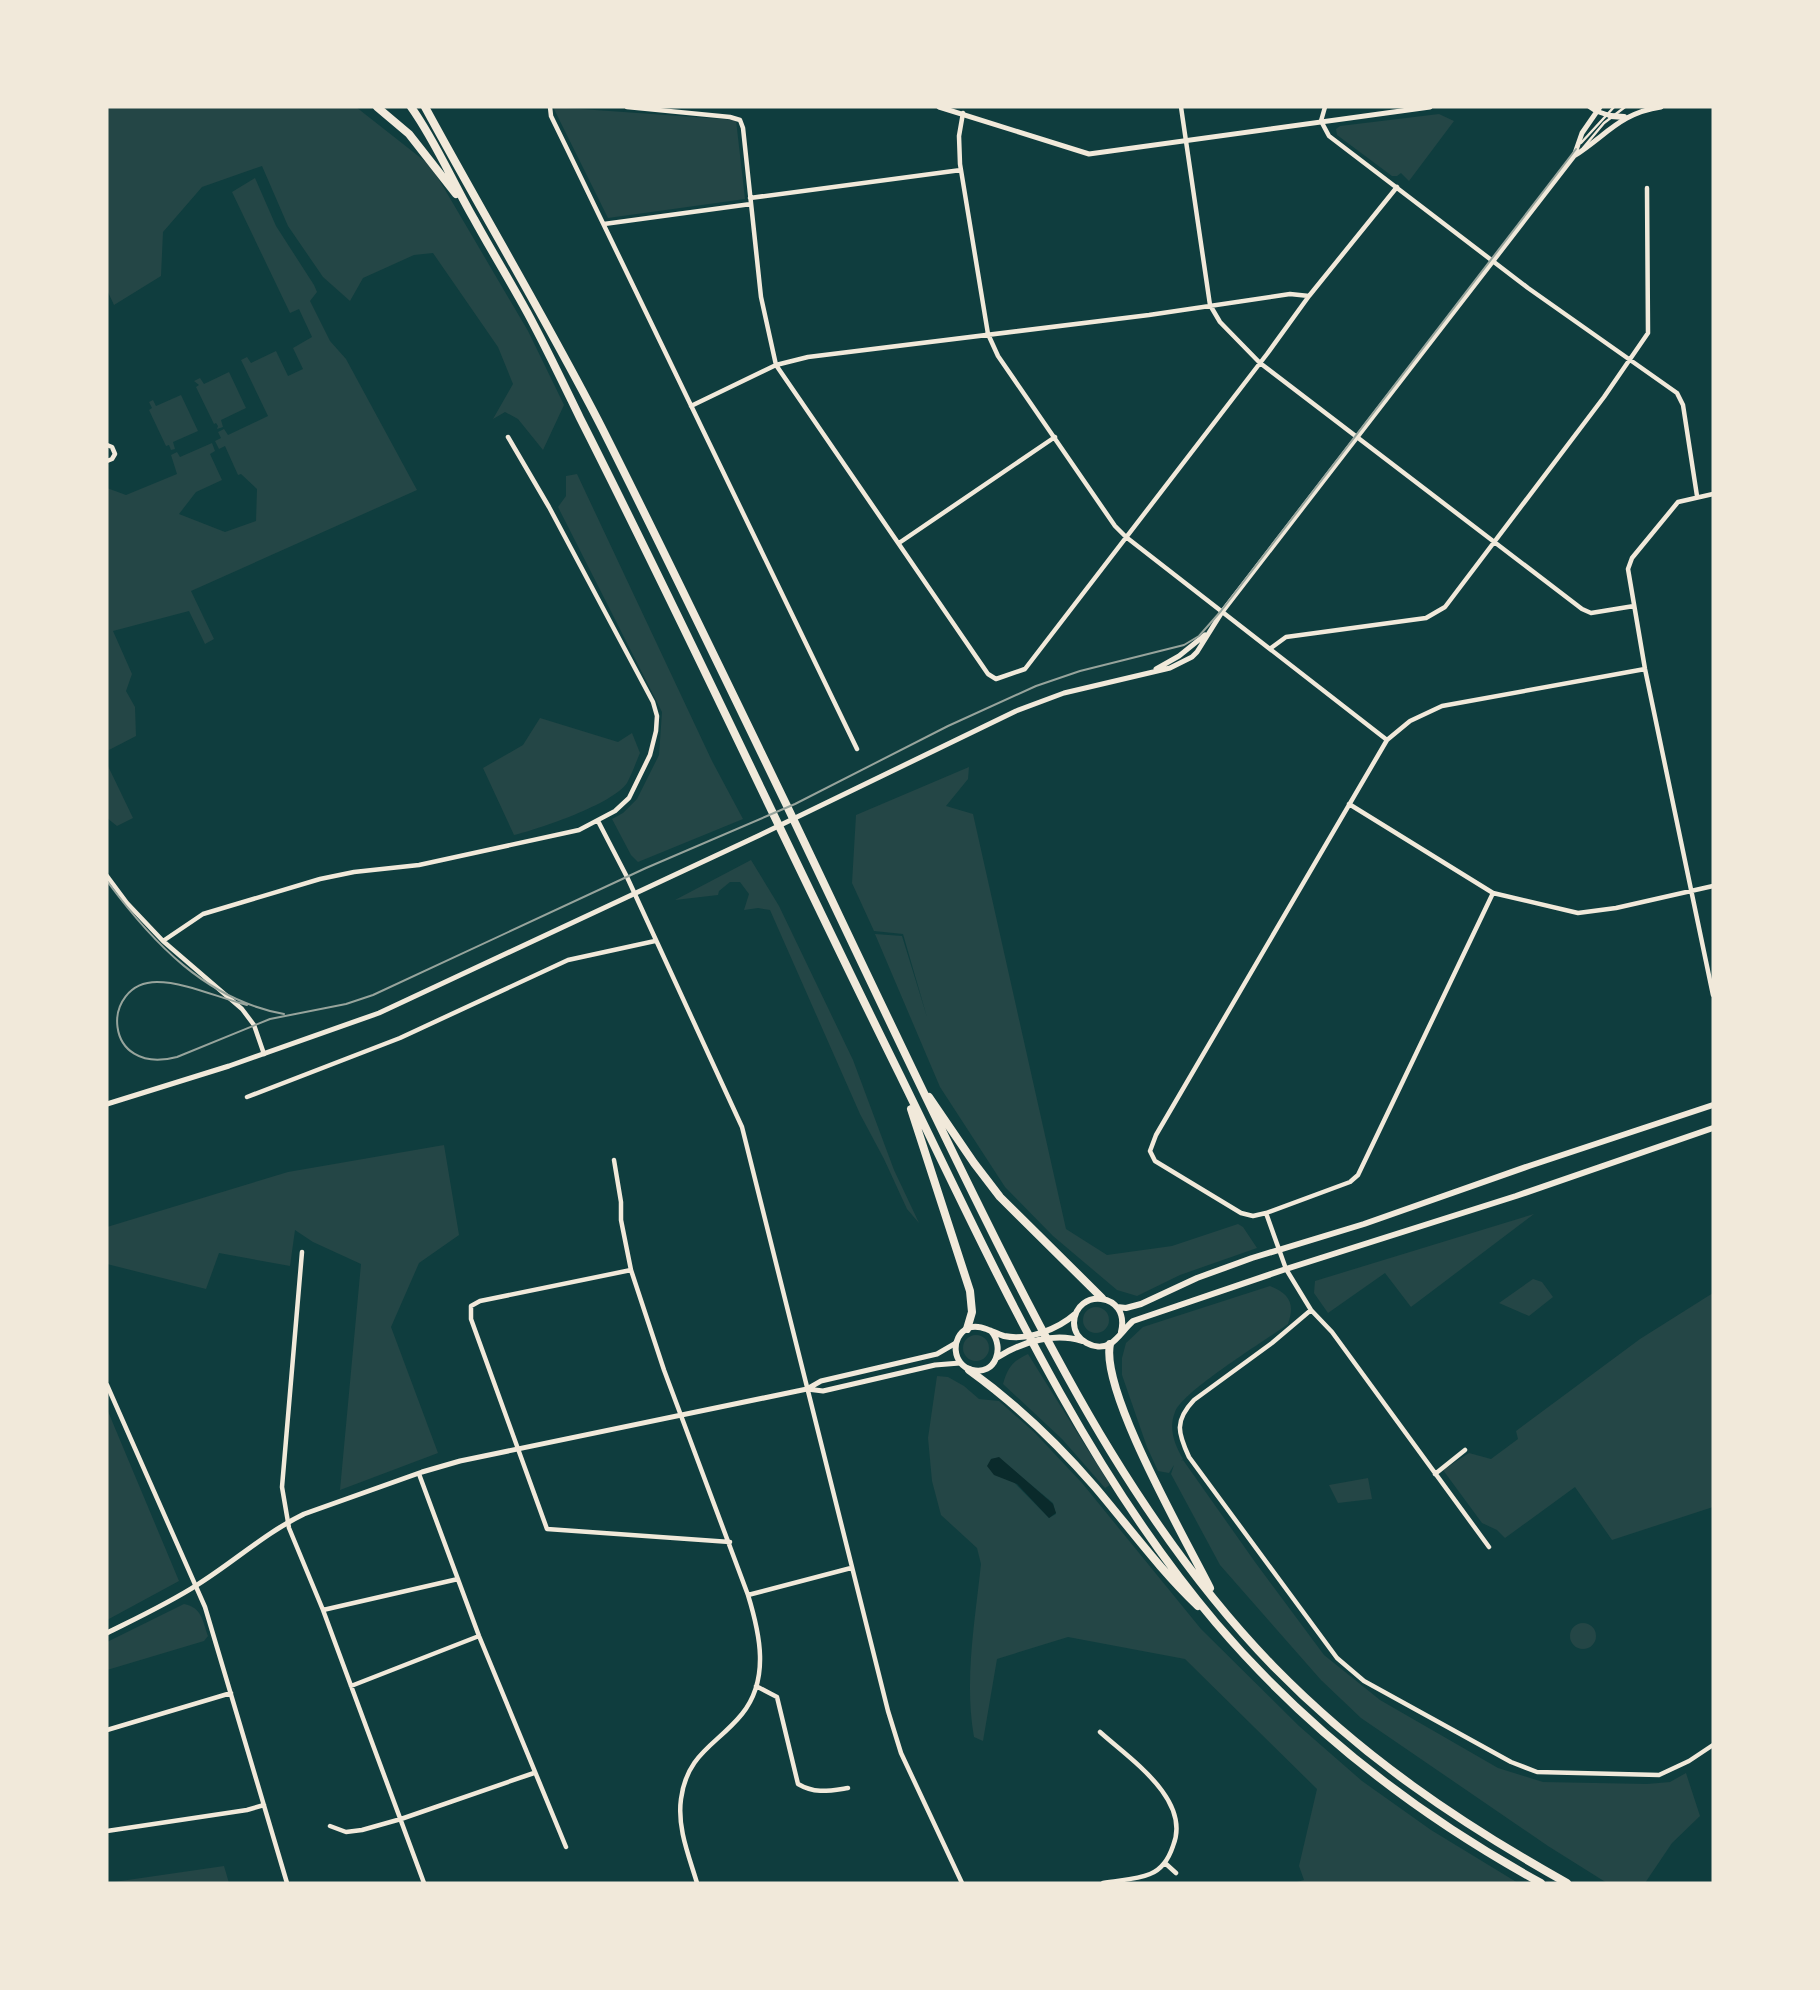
<svg xmlns="http://www.w3.org/2000/svg" width="1820" height="1990" viewBox="0 0 1820 1990" font-family="Raleway,sans-serif">
	<style>
		.green { fill: #244646; fill-rule: evenodd }
		.water { fill: #0a2a2b }
		.lines { fill: none; stroke-linecap: round; stroke-linejoin: round }
		.service { stroke: #f1e9da; stroke-width: 2.5 }
		.minor { stroke: #f1e9da; stroke-width: 4.5 }
		.tertiary { stroke: #f1e9da; stroke-width: 5 }
		.secondary { stroke: #f1e9da; stroke-width: 6 }
		.trunk { stroke: #f1e9da; stroke-width: 8 }
		.tram { stroke: #97a49c; stroke-width: 2 }
	</style>
	<rect width="100%" height="100%" fill="#0f3d3e"/>
	<path class="green" d="M107,107H356L431,166L528,331L564,405L543,450L518,419L505,412L493,419L513,384L498,347L433,253L414,255L363,278L350,301L323,277L288,226L262,166L202,187L163,232L161,276L114,305L107,290Z
		M553,107L736,120L745,199L608,218Z
		M1439,114L1454,121L1409,181L1401,173L1397,176H1392L1337,135L1336,129L1340,126Z
		M255,178L276,226L314,285L317,292L310,301L330,341L346,359L417,490L191,591L214,639L205,644L189,611L113,631L132,674L126,691L135,707L136,736L107,751V488L126,495L177,474L171,455L177,452L180,457L212,443L215,451L210,454L222,480L196,492L179,514L225,532L256,521L257,489L241,474L238,475L225,446L219,449L215,441L221,438L218,432L224,429L228,435L268,416L241,360L247,357L251,363L276,351L288,376L303,369L293,348L312,337L299,309L290,313L232,192Z
		M229,372L246,408L221,420L223,427L217,429L218,426L216,423L214,424L196,387L199,385L194,381L200,378L204,384Z
		M181,395L198,431L173,442L175,449L171,450L169,445L166,446L149,410L152,408L149,402L153,400L156,406Z
		M577,474L712,761L743,819L638,862L631,855L612,819L623,813L637,799L659,755L662,712L558,507L566,496V476Z
		M540,718L618,742L632,733L640,753C636,762 632,774 627,783C613,804 539,829 514,835L483,768L523,745Z
		M107,764L133,818L117,826L107,818Z
		M969,767L968,779L946,806L973,814L1066,1229L1107,1255L1172,1246L1238,1224L1243,1227L1257,1248L1180,1275L1137,1296L1117,1290L1053,1236L1005,1187L940,1087L875,934L902,936L927,1017L903,934L874,931L852,883L856,815Z
		M751,860L779,906L853,1060L894,1170L919,1223L907,1209L884,1159L860,1114L770,910L758,908L744,910L749,894L740,882H730L719,891L718,895L675,900Z
		M444,1145L459,1235L419,1263L391,1327L438,1453L340,1490L361,1264L313,1242L295,1230L290,1266L219,1253L206,1289L107,1264V1227L288,1172Z
		M1534,1214L1411,1307L1385,1273L1328,1313L1314,1293L1315,1281Z
		M1533,1279L1542,1282L1553,1297L1529,1316L1499,1303Z
		M1270,1286C1290,1294 1295,1304 1288,1324C1265,1341 1184,1390 1175,1412C1168,1429 1175,1445 1183,1459L1181,1461L1183,1460L1255,1562L1324,1655L1380,1700L1498,1768L1543,1782L1647,1784L1670,1782L1686,1773L1700,1816L1672,1843L1645,1883H1607L1548,1846L1361,1718L1321,1680L1220,1565L1171,1474L1174,1465L1169,1473L1158,1471L1147,1447L1122,1375V1358L1126,1343L1143,1327Z
		M1713,1293V1507L1612,1540L1575,1487L1505,1538L1497,1530L1482,1523L1443,1470L1469,1453L1491,1459L1518,1439L1516,1431L1640,1339Z
		M1083 1320a13 13 0 1 1 26 0a13 13 0 1 1-26 0Z
		M963 1348a13 13 0 1 1 26 0a13 13 0 1 1-26 0Z
		M1028,1354L1110,1485L1105,1488L1062,1439L1003,1384C1008,1367 1013,1361 1028,1354Z
		M937,1376L948,1377L964,1386L979,1399L999,1401L1035,1433L1082,1483L1201,1629L1299,1726L1362,1781L1431,1830L1518,1883H1293L1304,1880L1299,1866L1317,1789L1185,1659L1068,1637L997,1659L983,1741L974,1737C964,1681 975,1621 981,1564L977,1548L941,1515L932,1481L928,1438ZM999,1458L1053,1503L1056,1514L1049,1518L991,1459Z
		M107,1409L179,1581L107,1620Z
		M1368,1478L1372,1499L1338,1503L1329,1485Z
		M184,1604C202,1608 202,1619 208,1636L204,1641L107,1670V1642Z
		M1570 1636a13 13 0 1 1 26 0a13 13 0 1 1-26 0Z
		M224,1866L229,1883H107Z"/>
	<path class="water" d="M999,1457L1053,1504L1056,1513L1049,1518L1017,1484L994,1475L987,1466L991,1459Z"/>
	<g class="lines">
		<path class="service" d="M1581,143L1614,107
			M1583,148L1604,123L1625,107"/>
		<path class="minor" d="M550,107L551,116L570,155L857,749
			M627,107L730,117L740,120L743,128L761,297L776,365L988,674L996,679L1025,669L1267,354L1309,296L1397,187
			M1181,107L1210,305L1220,322L1260,363L1582,609L1591,613L1634,606
			M1325,107L1321,121L1329,136L1528,288L1677,393L1683,405L1697,496
			M963,113L959,136L960,164L988,334L998,356L1115,526L1126,537L1387,740
			M750,198L961,170
			M604,224L751,204
			M691,406L776,365L808,357L1149,315L1290,294L1309,296
			M107,445L112,447L115,454L112,459L107,461
			M1713,494L1678,502L1632,558L1628,569L1645,669L1713,995
			M899,543L1055,437
			M1271,648L1286,637L1426,618L1445,607L1604,397L1648,333L1647,188
			M1349,804L1493,893L1578,913L1616,908L1713,886
			M598,821L627,877L742,1127L888,1711L901,1753L962,1883
			M107,876L127,903L163,941L242,1009L254,1025L264,1054
			M1493,893L1358,1175L1350,1182L1266,1213L1286,1269L1311,1310L1272,1343L1194,1400C1174,1421 1178,1433 1189,1457L1337,1658L1364,1681L1511,1762L1537,1772L1659,1775L1689,1761L1713,1745
			M163,941L203,914L320,879L354,872L419,865L579,830L615,811L629,798L650,755L656,731L657,716L653,702L549,507L508,437
			M247,1097L400,1038L568,960L655,941
			M614,1160L621,1202V1220L631,1270L664,1370L748,1595C760,1634 770,1679 742,1714C717,1745 687,1753 681,1799C677,1828 689,1856 697,1883
			M1266,1213L1253,1216L1241,1213L1155,1161L1150,1151L1156,1135L1387,740L1410,721L1442,706L1645,669
			M302,1252L282,1487L289,1528L323,1610L424,1883
			M631,1270L480,1301L471,1306V1319L547,1529L730,1542
			M1311,1310L1332,1332L1489,1547
			M107,1385L205,1607L287,1883
			M419,1474L479,1636L566,1847
			M1435,1474L1465,1450
			M748,1595L851,1568
			M323,1610L458,1579
			M351,1686L479,1636
			M756,1686L777,1697L798,1784C815,1794 828,1791 848,1788
			M107,1730L231,1693
			M1100,1732C1130,1759 1192,1800 1173,1846C1169,1858 1163,1869 1150,1874C1136,1880 1118,1880 1103,1883
			M330,1826L346,1832L362,1830L401,1819L534,1773
			M107,1831L247,1810L264,1805
			M1165,1863L1176,1873"/>
		<path class="tertiary" d="M939,107L1089,154L1430,107
			M1590,107L1596,111L1611,116
			M1574,156C1607,135 1620,113 1661,107
			M1156,669L1179,656L1205,635
			M107,1104L229,1066L379,1013L760,835L1016,711L1064,693L1170,668L1192,657L1197,652L1222,612L1574,156L1582,133L1600,107
			M807,1389L823,1391L935,1365L960,1363
			M107,1633C137,1618 169,1603 197,1585C234,1562 265,1533 304,1514L422,1472L460,1461L807,1389L821,1381L937,1354L956,1343"/>
		<path class="secondary" d="M1611,116L1624,117
			M1117,1307L1126,1308L1141,1304L1197,1278L1252,1258L1364,1224L1529,1166L1713,1105
			M991,1331C1005,1347 996,1376 972,1370C952,1365 950,1337 968,1328C980,1323 993,1333 1004,1336C1028,1341 1058,1329 1075,1314
			M1121,1332C1131,1292 1075,1287 1074,1323C1074,1340 1095,1352 1110,1344C1118,1339 1125,1328 1133,1321L1286,1269L1516,1196L1713,1128
			M998,1357C1022,1342 1054,1332 1082,1341"/>
		<path class="trunk" d="M377,107L409,134L456,194
			M411,107C436,142 452,181 474,219C491,250 510,281 527,312C546,347 563,383 580,418C690,635 792,857 900,1075C991,1261 1081,1464 1216,1623C1307,1730 1419,1816 1541,1883
			M425,107C483,214 546,319 602,428C665,553 726,680 787,806C852,942 916,1079 983,1214C1062,1374 1148,1537 1273,1666C1361,1756 1458,1822 1567,1883
			M929,1097L974,1163L1000,1197L1102,1298
			M911,1109L970,1291L972,1312L967,1329
			M1110,1344C1100,1391 1186,1540 1210,1588
			M969,1370C1016,1404 1057,1443 1095,1487C1129,1527 1160,1570 1198,1606"/>
		<path class="tram" d="M107,881C152,942 206,1000 284,1014
			M247,1005C219,998 185,982 157,982C100,982 102,1077 177,1057L270,1019L346,1004L373,995L646,868L795,804L948,726L1036,686L1080,671L1184,645L1199,636L1221,611L1576,149"/>
	</g>
	<rect width="1820" height="1990" fill="none" stroke="#f1e9da" stroke-width="217"/>
</svg>
